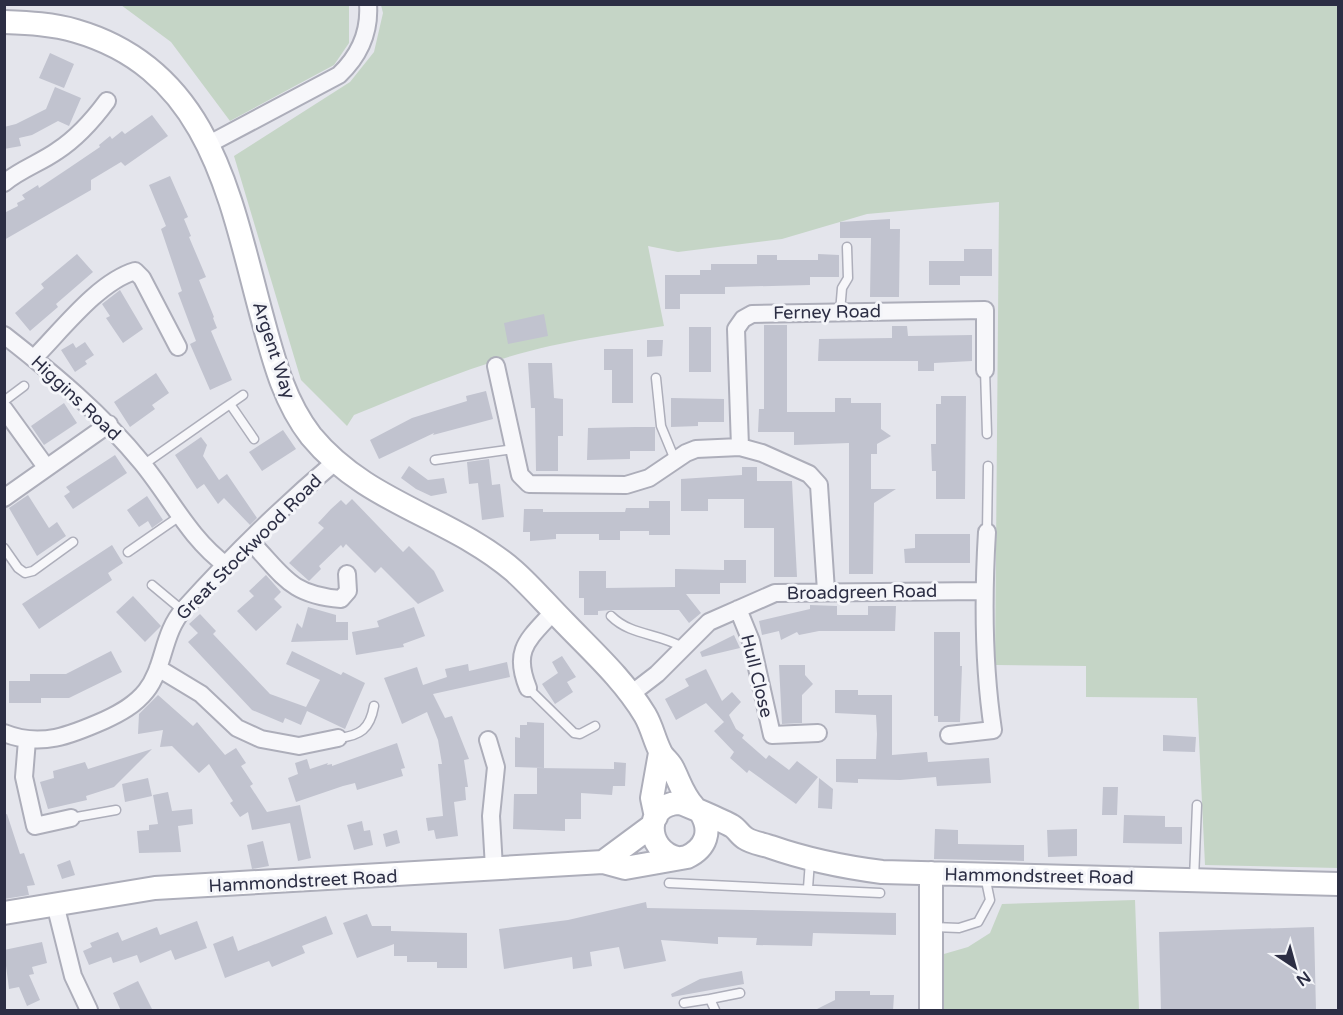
<svg xmlns="http://www.w3.org/2000/svg" width="1343" height="1015" viewBox="0 0 1343 1015" font-family="'Varela Round',sans-serif">
	<style>
		.green { fill: #c5d5c6 }
		.building { fill: #c1c3cf }
		.lines { fill: none; stroke-linecap: round; stroke-linejoin: round }
		.lane-casing { stroke: #adaeba; stroke-width: 11 }
		.street-casing { stroke: #adaeba; stroke-width: 20 }
		.secondary-casing { stroke: #adaeba; stroke-width: 26 }
		.lane { stroke: #f7f7fa; stroke-width: 8 }
		.street { stroke: #f7f7fa; stroke-width: 16 }
		.secondary { stroke: #fff; stroke-width: 22 }
		.labels { text-anchor: middle; stroke-width: 6; stroke-linejoin: round; paint-order: stroke }
		.street-label { font-size: 18px; fill: #2c2e44; stroke: #f4f5f9 }
	</style>
	<rect width="100%" height="100%" fill="#e4e5ec"/>
	<path class="green" d="M121,5H349V43L334,65L230,121L171,42Z
		M381,5H1338V868L1205,865L1197,698L1086,697V666L995,665L999,202L867,214L782,239L678,252L648,246L664,326C626,332 587,338 550,346C483,361 418,389 354,415L347,426L301,380L234,156L350,82L374,52L383,13Z
		M1135,900L1139,1010H939L937,956L968,947L990,933L1002,904Z"/>
	<path class="building" d="M50,53L74,64L64,88L39,78Z
		M55,87L81,98L69,126L58,121L32,135L19,138L21,146L4,149V127L16,124L46,109Z
		M152,115L168,136L125,166L121,162L91,180V190L4,240V213L18,206L17,203L25,199L22,195L38,185L39,188L69,168L100,147L99,145L110,136L112,139L122,131L125,134Z
		M170,176L188,217L184,219L191,236L189,237L206,277L199,280L214,317L213,318L217,328L211,331L232,380L210,390L190,344L196,341L178,293L182,291L161,229L166,226L149,185Z
		M890,219V229H900L899,297H870L871,238H840V222Z
		M964,249H992V276H960V285H929V261H964Z
		M77,254L93,272L56,304L58,307L30,331L15,313L44,288L41,284Z
		M818,254L839,255V277H810V285L725,287V294H680V309H665V275H700V270H711V264H757V255H777V260H818Z
		M120,290L143,329L123,343L106,318L110,316L102,304Z
		M544,314L548,336L508,344L504,323Z
		M764,325H787V412H835V398H851V403H881V429L891,436L877,444V454H871V489H896L874,503L873,574H849V443L794,445V432H758L759,409H764Z
		M892,326H907L908,336L972,335V361L934,363V371H918V361H818L819,339L892,338Z
		M689,327H711V372H689Z
		M647,340H663L662,356L647,357Z
		M85,342L94,355L85,361L87,364L75,372L61,350L73,343L76,348Z
		M604,349H633V403H612V370H604Z
		M528,363H552L554,398L563,399V436H558V471H536L535,408H531Z
		M156,373L169,393L152,405L155,409L130,427L114,402Z
		M486,391L493,419L433,435L434,433L379,459L370,440L412,418L467,401L466,396Z
		M941,396H966L965,499H936V471H932L931,444H936V404H941Z
		M671,398L724,399V422H698V426L671,427Z
		M64,403L77,423L44,445L31,426Z
		M635,427H655V451H630V459L587,460L588,428Z
		M283,430L296,449L262,471L249,452Z
		M201,437L207,445L203,456L219,480L227,474L257,518L250,525L224,498L218,504L204,484L197,489L175,455Z
		M115,455L127,473L73,509L64,496L70,492L66,487Z
		M489,459L492,485L500,484L504,517L482,520L478,483L469,484L467,462Z
		M409,466L428,480L444,478L447,493L431,496L416,489L401,478Z
		M742,467H757V481H792L797,577H774V528H744V499H708V511H681V479L742,475Z
		M28,495L49,528L57,522L66,536L37,556L9,508Z
		M147,496L163,520L152,528L148,521L139,527L127,510Z
		M352,499L403,552L409,546L434,571L444,591L418,604L381,567L375,573L346,544L343,548L341,545L319,566L321,569L309,581L289,563L324,528L318,523L331,509L341,500L346,505Z
		M649,501H670V535H649V531H620V540H599V534H556V539L530,541V532H523L524,509H543V512H625L626,508H649Z
		M915,534H970V563H905L904,549L915,548Z
		M112,545L123,563L108,573L112,580L39,629L22,604Z
		M724,560H746V583H720V594H686L701,613L689,623L679,610H611L598,611V615H584V598H579V571H606V588L675,587V569L724,570Z
		M266,575L281,592L274,599L282,607L256,631L237,611L254,596L249,591Z
		M133,596L161,626L145,642L116,612Z
		M810,605L837,606V615H868V606H896L895,631H819L799,635L797,632L781,640L779,631L762,635L759,621L810,609Z
		M308,607L336,615V622H348V640L291,642L297,623L302,628Z
		M414,607L425,636L403,644L404,647L356,655L352,632L379,627L377,621Z
		M200,614L216,631L213,634L270,694L306,707L320,680L286,664L292,651L341,675L343,672L365,683L345,729L307,711L301,725L285,718L283,723L252,710L188,642L198,633L189,624Z
		M934,632H960V666H962L960,722H938V716H934Z
		M734,635L740,648L702,657L700,652Z
		M111,651L122,672L69,698H41V703H9V681H30V674H66Z
		M562,656L576,677L567,682L573,692L555,704L542,684L558,673L552,662Z
		M507,662L510,677L433,694L445,718L452,716L469,759L464,760L468,787H465L466,800L454,802L458,836L436,839L434,830L428,831L426,818L443,816L438,764H442L438,740L427,712L402,724L384,678L417,667L423,685L447,677L445,669L468,664L469,671Z
		M779,665H805V675L813,684L802,695V723L782,724Z
		M706,669L722,701L732,692L741,702L729,715L736,729L744,735L742,738L766,759L769,755L789,770L797,761L818,777L796,804L749,770L747,773L730,758L734,752L714,731L724,722L706,703L676,720L665,699L689,686L685,679Z
		M835,690H858V695H892V755L927,752L928,762L989,758L991,783L937,786L936,777L900,780L858,779V783L836,782V759H876L877,734L876,715L835,713Z
		M158,695L193,726L197,722L225,755L236,748L246,763L241,766L253,784L250,786L267,812L300,805L311,858L298,861L290,823L252,830L248,812L240,817L230,803L233,801L209,764L199,773L172,746L160,747L163,730L138,734L139,714Z
		M527,722L544,723V768L515,767V737L520,738V725H527Z
		M1163,735L1196,737L1195,752L1163,751Z
		M397,743L405,768L401,769L403,776L357,790L355,783L343,786L296,802L288,778L298,774L295,763L307,759L310,769L328,763L327,765L332,764V766Z
		M152,749L114,787L86,796L87,800L48,809L40,782L54,778L53,771L85,762L88,769Z
		M614,762L626,763L625,786H613L612,795L581,793V819H565V831L513,829L514,794H537V768L614,769Z
		M148,778L152,796L125,802L122,784Z
		M819,778L833,789L832,809L818,808Z
		M1103,787H1118L1117,815H1102Z
		M168,792L172,811L192,809L193,824L178,826L181,852L139,853L137,831L149,830V825L158,824L153,795Z
		M7,814L20,854L24,853L35,885L27,886L29,895L4,899V815Z
		M1124,815L1165,816V827H1182V844L1123,843Z
		M362,821L364,831L370,830L373,845L354,850L347,825Z
		M935,829L958,830V844L1024,845V861L934,859Z
		M1077,829V856L1048,857L1047,830Z
		M397,830L400,843L386,847L383,834Z
		M263,841L269,866L252,869L247,845Z
		M70,860L75,875L62,879L57,865Z
		M646,902L647,908L896,913V935L813,933L812,946L756,945L757,938L718,937V944L661,940L666,961L624,969L619,947L590,952L592,966L573,969L572,957L504,969L499,929L568,920Z
		M367,914L372,926H391V931L467,933V968H437V962H407V956H394V944L357,958L343,923Z
		M326,916L333,934L302,946L305,953L272,967L269,961L225,978L213,944L233,936L238,951Z
		M197,921L207,948L175,960L171,950L140,963L137,955L113,963L111,957L89,965L83,951L92,947L90,943L118,932L122,941L157,927L160,935Z
		M1314,927L1316,1011H1161L1159,932Z
		M42,942L47,963L32,967L34,974L29,975L40,1000L27,1006L19,987L9,989L4,950Z
		M742,971L744,984L672,997L671,994L700,979Z
		M138,981L153,1011H121L113,993Z
		M835,991H870V995H894L893,1011H813L835,1000Z"/>
	<g class="lines">
		<g class="lane-casing">
			<path id="lane" d="M840,312L842,288L848,278L847,247
				M985,370L987,434
				M656,378L661,426L675,460
				M4,401L24,386
				M230,404L254,439
				M435,460L514,449
				M143,465L243,395
				M987,532L988,466
				M4,548L18,568L25,573L33,571L73,542
				M128,552L180,516
				M152,585L182,610
				M611,616C631,636 659,633 682,647
				M528,688L574,733L580,734L595,726
				M338,738C360,736 370,729 374,706
				M71,818L116,810
				M1194,879L1197,805
				M669,883L880,893
				M808,888L810,861
				M934,927L959,928L978,922L990,900L985,876
				M710,999L740,993
				M684,1003L710,999L715,1010"/>
		</g>
		<g class="street-casing">
			<path id="street" d="M209,144L339,75C359,56 370,32 368,4
				M4,183C21,169 40,163 57,151C77,138 93,120 107,101
				M4,335C54,374 102,414 142,463C170,497 190,539 226,565
				M34,358C61,331 98,282 135,271L142,278L178,347
				M496,366L520,475L529,484L626,485L649,478L686,453L696,449L740,447L762,453L809,474L819,485L826,591
				M4,409L46,467
				M740,447L736,329L743,319L752,314L985,310V370
				M4,498L109,424
				M251,542C284,576 290,595 341,599L348,591L347,574
				M738,609L751,641L772,735L818,733
				M158,668L201,694L237,728L261,739L299,746L338,738
				M528,688C512,649 529,639 554,611
				M631,694L657,674L709,622L775,593L984,591
				M4,733C41,748 71,735 105,720C120,713 135,705 146,691C165,667 162,633 184,609C229,559 283,506 335,462
				M949,735L993,730C983,664 983,598 987,532
				M27,740L24,777L35,826L71,818
				M488,740L496,767L491,816L494,868
				M55,904L73,976L89,1010"/>
		</g>
		<g class="secondary-casing">
			<path id="secondary" d="M4,22C28,23 53,24 76,31C210,70 230,198 261,313C273,357 283,400 311,436C367,504 450,516 514,571C532,587 548,606 565,623C593,652 624,680 645,715C652,727 654,739 660,751C663,758 670,762 673,769C680,783 683,795 694,807
				M656,817L652,798L660,753
				M677,858C645,850 644,805 678,803C683,803 725,822 732,826C737,829 740,835 745,838C752,843 763,844 771,847C808,860 843,867 882,872L1338,884
				M603,862L653,825
				M4,913L155,888L603,862L625,868L687,857C706,848 712,831 701,813
				M931,1010V873"/>
		</g>
		<use href="#lane" class="lane"/>
		<use href="#street" class="street"/>
		<use href="#secondary" class="secondary"/>
	</g>
	<g class="labels">
		<g class="street-label">
			<text transform="translate(827 312) rotate(-1)" y="6">Ferney Road</text>
			<text transform="translate(274 350) rotate(72)" y="6">Argent Way</text>
			<text transform="translate(76 398) rotate(43)" y="6">Higgins Road</text>
			<text transform="translate(249 547) rotate(-45)" y="6">Great Stockwood Road</text>
			<text transform="translate(862 592) rotate(-1)" y="6">Broadgreen Road</text>
			<text transform="translate(757 676) rotate(76)" y="6">Hull Close</text>
			<text transform="translate(1039 876) rotate(1)" y="6">Hammondstreet Road</text>
			<text transform="translate(303 881) rotate(-3)" y="6">Hammondstreet Road</text>
		</g>
	</g>
	<rect width="1343" height="1015" fill="none" stroke="#2c2e44" stroke-width="12"/>
	<g transform="translate(1295 967) rotate(144)" stroke="#f4f5f9" stroke-width="4.5" paint-order="stroke">
	<path d="M0-4.5L10 22L0 15L-10 22Z" fill="#2c2e44"/>
	<text y="-9" font-size="16" font-weight="bold" text-anchor="middle" fill="#2c2e44">N</text>
	</g>
</svg>
